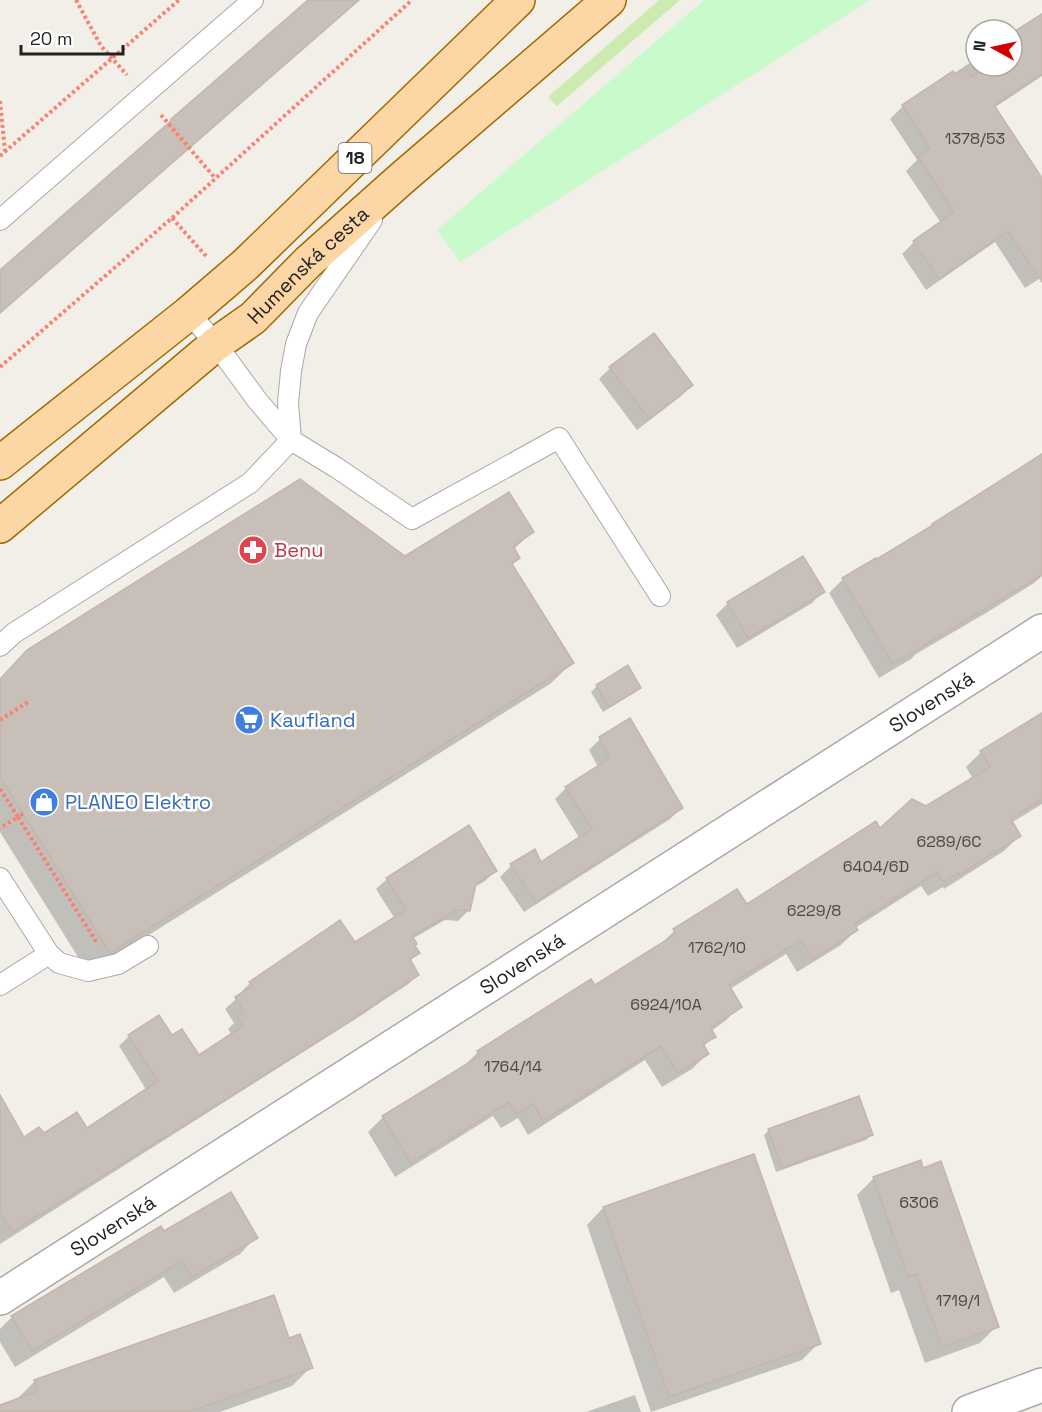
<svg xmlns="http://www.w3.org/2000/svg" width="1042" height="1412" viewBox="0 0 1042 1412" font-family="'Space Grotesk',sans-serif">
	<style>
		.grass { fill: #cdebb0 }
		.park { fill: #c8facc }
		.shadow { fill: #0003 }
		.building { fill: #c7bfb8; stroke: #c4b6ab; stroke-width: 1.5 }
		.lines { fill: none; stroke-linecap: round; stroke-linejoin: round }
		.lane-casing { stroke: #a9a9a9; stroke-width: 22 }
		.street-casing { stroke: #a9a9a9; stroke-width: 36 }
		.primary-casing { stroke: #a06b00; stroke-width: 36 }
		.path { stroke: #fa8072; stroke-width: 4; stroke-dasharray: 3 3; stroke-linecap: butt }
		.lane { stroke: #fff; stroke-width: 20 }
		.street { stroke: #fff; stroke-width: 33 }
		.primary { stroke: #fcd6a4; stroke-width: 33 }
		.labels { text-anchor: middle; stroke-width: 5; stroke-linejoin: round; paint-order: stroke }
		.number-label { font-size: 16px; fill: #4b4948 }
		.shield { fill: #fff; stroke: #646464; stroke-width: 1.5 }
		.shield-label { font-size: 18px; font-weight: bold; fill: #222 }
		.street-label { font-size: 20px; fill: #222; stroke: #fff }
		.health-label { font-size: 20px; fill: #be3a42; stroke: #fff; text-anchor: start }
		.shop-label { font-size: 20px; fill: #366cbe; stroke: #fff; text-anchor: start }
	</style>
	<rect width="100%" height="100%" fill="#f2efe9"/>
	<path class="grass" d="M659,0H680L557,106L548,97Z"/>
	<path class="park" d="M704,0H870L460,262L437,230Z"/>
	<path class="shadow" d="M1042,20V76L994,108L1042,179V277L1025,288L995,242L926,290L902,254L914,242L941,223L906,171L917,160L890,119L903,106L976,59V66H1012V35Z
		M610,368L692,385L680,397L637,430L599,379Z
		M1042,455V576L1034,583L986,613L916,654L911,659L879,678L829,593L843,579L876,561L929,529L933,525Z
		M532,532L513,550L518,558L511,566L572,663L550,684L88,973L0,832V679L405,558Z
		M803,558L823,591L812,603L737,648L716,615L728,603Z
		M597,686L639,687L634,693L603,712L591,692Z
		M1042,715V804L1011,823L1019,836L1004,851L944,889L943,887L928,896L921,886L855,928L856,930L841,945L797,972L786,954L730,989L740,1006L725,1021L711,1031L714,1036L703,1047L707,1054L692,1069L662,1087L645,1060L528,1135L518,1118L501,1128L493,1116L395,1177L368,1132L383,1117L463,1067L478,1052L594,987L659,946L674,931L746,906L880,830L926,808L973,779L966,767L981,752Z
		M630,720L681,808L670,819L524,912L500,877L511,866L534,851L541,864L580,839L555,799L566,788L598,767L589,750L600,739Z
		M495,871L485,881L473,888L468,911L458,921L445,920L412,939L413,946L418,953L409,962L418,975L407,985L370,1009L365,1013L0,1244V1122L23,1139L87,1130L147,1091L119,1046L129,1036L172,1038L199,1057L232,1035L228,1029L234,1023L225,1009L236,999L242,995L240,993L250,983L354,944L395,919L376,889L387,879Z
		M769,1130L871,1135L866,1140L776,1172L764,1135Z
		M874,1178L997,1326L980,1343L925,1363L899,1290L891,1293L857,1195Z
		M603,1208L819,1343L802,1360L651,1412L587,1225Z
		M164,1233L256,1237L240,1254L174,1293L164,1277L15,1367L0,1342V1329L12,1317Z
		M311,1367L292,1386L220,1412H0V1406L15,1401L35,1381Z
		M635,1395L641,1412H586Z"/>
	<path class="building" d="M308,0H359L0,313V270L124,162L172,120L171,119Z
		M1042,14V74L994,105L1042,178V282L1008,231L939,279L913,241L954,212L918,157L930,149L902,105L953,71L956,75L965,69L971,77L988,66H1012V33Z
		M654,333L693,385L649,419L609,367Z
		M1042,454V575L893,664L842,578L876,558L877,559L933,525L932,524Z
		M300,479L405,556L509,492L534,532L513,546L520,558L512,564L574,663L110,953L0,777V679L27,650Z
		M803,556L825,592L748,638L727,602Z
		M628,665L641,688L609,707L596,685Z
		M1042,713V799L1011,819L1021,836L959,875L958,873L943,882L937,872L854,924L858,930L813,959L801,940L729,985L742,1007L711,1028L716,1037L703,1044L709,1054L678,1073L661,1046L543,1121L533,1104L517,1114L509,1102L411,1163L382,1116L480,1056L477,1051L591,979L595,985L676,934L673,929L737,889L747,904L876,821L880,828L912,799L926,806L990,767L980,751Z
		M630,718L683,808L536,902L510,864L535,849L541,862L592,829L565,787L610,758L599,737Z
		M469,825L497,871L476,884L470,911L457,910L412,936L417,944L415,946L420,953L410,959L419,975L377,1002L378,1003L228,1098L12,1232L0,1213V1095L24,1137L39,1127L44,1133L77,1112L87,1128L158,1081L128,1035L159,1015L172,1035L182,1029L199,1055L243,1026L237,1017L244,1012L235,997L253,986L249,982L340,920L355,942L406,910L386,878Z
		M859,1096L873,1135L782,1168L768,1129Z
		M754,1154L821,1344L669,1397L603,1207Z
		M921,1160L923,1168L941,1161L999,1327L942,1347L916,1274L908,1277L873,1177Z
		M231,1192L258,1238L192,1277L182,1261L32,1351L11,1316L161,1226L164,1231Z
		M274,1295L289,1338L300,1334L313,1368L188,1412H0V1405L38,1391L34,1380Z"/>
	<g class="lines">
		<g class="lane-casing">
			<path id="lane" d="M0,220L253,0
				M189,313L216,344L257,400L291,440L337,468L412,519L559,438L660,596
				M0,646L14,633L250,483L291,440L288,403L291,371L296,344L308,313L372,220
				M0,878L49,954L0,985
				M49,954L59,963L88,971L118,964L148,946"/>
		</g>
		<g class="street-casing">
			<g id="street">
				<path id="s1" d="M0,1298L1042,631"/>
				<path d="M969,1412L1042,1385"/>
			</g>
		</g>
		<g class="primary-casing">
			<g id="primary">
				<path d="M0,463L189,313L246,264L518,0"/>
				<path id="s2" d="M0,526L216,344L253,318L308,262L401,179L609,0"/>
			</g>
		</g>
		<path class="path" d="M76,0L101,46L127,75
			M0,101L5,151
			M161,115L215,178
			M0,156L179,0
			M172,218L206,256
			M0,367L172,218L412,0
			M0,720L28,702
			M0,789L18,817L0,828
			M23,814L18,817L97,943"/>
		<use href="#lane" class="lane"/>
		<use href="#street" class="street"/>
		<use href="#primary" class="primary"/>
	</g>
	<defs>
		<g id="pharmacy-disc" transform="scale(1.5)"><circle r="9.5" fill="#e0444e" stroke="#fff"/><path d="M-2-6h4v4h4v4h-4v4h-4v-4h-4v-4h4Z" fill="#fff"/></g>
		<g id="supermarket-disc" transform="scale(1.5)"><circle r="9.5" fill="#3f7fe0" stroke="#fff"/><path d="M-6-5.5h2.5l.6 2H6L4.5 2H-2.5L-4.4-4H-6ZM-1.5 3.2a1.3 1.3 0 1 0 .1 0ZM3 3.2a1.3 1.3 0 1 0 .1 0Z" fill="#fff"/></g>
		<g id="shop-disc" transform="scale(1.5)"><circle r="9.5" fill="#3f7fe0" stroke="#fff"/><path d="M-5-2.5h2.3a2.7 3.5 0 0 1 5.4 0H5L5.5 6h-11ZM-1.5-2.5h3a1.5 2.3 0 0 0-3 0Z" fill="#fff"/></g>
	</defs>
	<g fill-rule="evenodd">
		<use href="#pharmacy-disc" x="253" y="550"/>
		<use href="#supermarket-disc" x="249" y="720"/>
		<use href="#shop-disc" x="44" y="802"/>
	</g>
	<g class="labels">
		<g class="number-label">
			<text x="975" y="144">1378/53</text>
			<text x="949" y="847">6289/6C</text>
			<text x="876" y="872">6404/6D</text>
			<text x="814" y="916">6229/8</text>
			<text x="717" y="953">1762/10</text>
			<text x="666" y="1010">6924/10A</text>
			<text x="513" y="1072">1764/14</text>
			<text x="919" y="1208">6306</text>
			<text x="958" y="1306">1719/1</text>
		</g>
		<rect class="shield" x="338.5" y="143" width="33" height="30" rx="4.5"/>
		<g class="shield-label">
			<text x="355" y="164">18</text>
		</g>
		<g class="street-label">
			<text dy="7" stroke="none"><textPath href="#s2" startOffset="404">Humenská cesta</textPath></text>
			<text dy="7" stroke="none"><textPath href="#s1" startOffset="1106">Slovenská</textPath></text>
			<text dy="7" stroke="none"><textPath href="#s1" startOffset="620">Slovenská</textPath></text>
			<text dy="7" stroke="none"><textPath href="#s1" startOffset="134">Slovenská</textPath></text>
		</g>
		<g class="health-label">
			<text x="274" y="557">Benu</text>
		</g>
		<g class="shop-label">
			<text x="270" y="727">Kaufland</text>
			<text x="65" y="809">PLANEO Elektro</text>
		</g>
	</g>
	<g transform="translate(994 48) rotate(278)"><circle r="28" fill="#ffffff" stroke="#a7a7a7" stroke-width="1.5"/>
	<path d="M0-4.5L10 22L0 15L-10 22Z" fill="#d40000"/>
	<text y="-9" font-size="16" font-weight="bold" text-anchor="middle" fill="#222222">N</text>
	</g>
	<path d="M21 45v9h102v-9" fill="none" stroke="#222222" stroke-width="3"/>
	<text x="30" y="45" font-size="18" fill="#222222" stroke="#ffffff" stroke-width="4.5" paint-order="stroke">20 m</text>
</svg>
